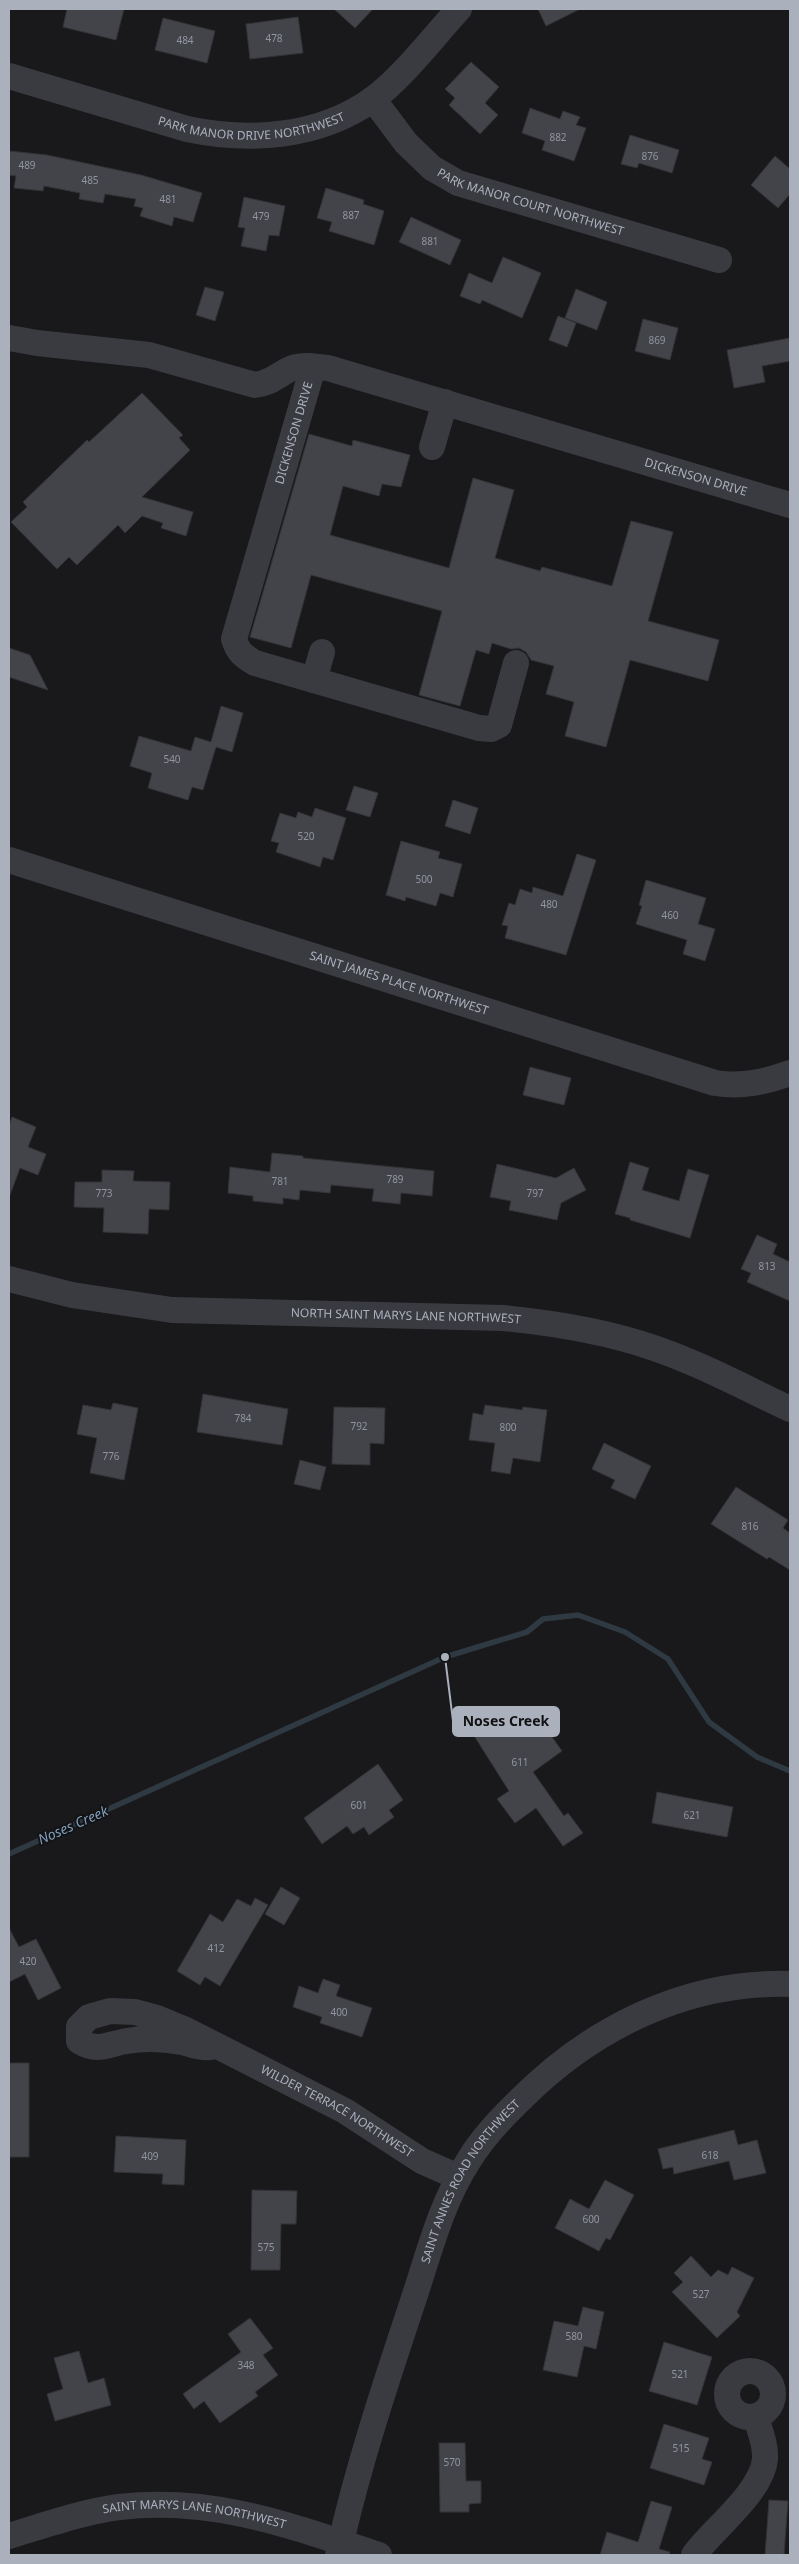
<svg xmlns="http://www.w3.org/2000/svg" width="799" height="2564" viewBox="0 0 799 2564" font-family="'Noto Sans',sans-serif">
	<style>
		.lines { fill: none; stroke-linecap: round; stroke-linejoin: round }
		.stream { stroke: #2e3942; stroke-width: 5.5 }
		.building { fill: #434449; stroke: #333338 }
		.minor { stroke: #3a3b41; stroke-width: 26 }
		.labels { text-anchor: middle; stroke-width: 4; stroke-linejoin: round; paint-order: stroke }
		.number-label { font-size: 10px; fill: #9195a0 }
		.street-label { font-size: 12px; fill: #abb0bd; stroke: #141417 }
		.water-label { font-size: 14px; font-style: italic; fill: #809eba; stroke: #141417 }
		.leader { fill: none; stroke: #abb0bd; stroke-width: 2 }
		.callout-dot { fill: #abb0bd; stroke: #141417; stroke-width: 2 }
		.callout { fill: #abb0bd; stroke: #abb0bd; stroke-width: 2 }
		.callout-label { font-size: 14px; text-anchor: middle; font-weight: bold; fill: #111 }
	</style>
	<rect width="100%" height="100%" fill="#19191c"/>
	<g class="lines">
		<path class="stream" d="M9,1854L445,1657L527,1632L543,1619L578,1615L625,1632L668,1659L709,1722L757,1757L790,1771"/>
	</g>
	<path class="building" d="M67,9H124L116,40L63,27Z
		M334,9H373L355,28Z
		M538,9H580L546,26Z
		M298,17L303,53L250,59L246,24Z
		M163,18L215,31L207,63L155,50Z
		M471,62L499,87L485,103L498,115L480,134L449,105L455,98L445,89Z
		M530,108L560,119L563,111L580,117L576,125L586,128L574,161L542,150L545,141L522,133Z
		M630,135L679,150L672,173L639,163L637,168L621,164Z
		M9,151L47,155L141,175L202,193L193,222L174,217L172,226L140,216L143,208L134,206L136,199L105,194L103,203L79,199L80,193L44,186L43,191L14,188L16,176L9,175Z
		M775,156L790,169V194L778,208L751,185Z
		M326,188L364,200L363,204L384,211L374,245L329,231L332,222L317,218Z
		M244,197L285,206L279,236L269,235L266,251L241,246L245,228L238,227Z
		M411,217L461,240L450,265L399,242Z
		M503,257L541,273L522,318L482,300L480,304L460,296L469,273L492,283Z
		M205,287L224,292L215,321L196,315Z
		M576,289L607,302L597,330L565,318Z
		M558,316L576,323L567,347L549,340Z
		M643,319L678,328L670,360L635,351Z
		M790,338V361L762,366L765,382L734,388L727,350Z
		M142,393L183,435L179,438L190,450L142,497L193,512L186,536L161,528L163,523L142,516L125,533L118,525L77,565L69,557L57,569L11,522L27,507L23,502L87,440L89,442Z
		M309,434L352,446L353,440L410,455L401,487L382,484L379,496L343,486L330,535L449,568L473,478L514,490L495,558L540,571L542,567L612,586L631,521L673,532L648,621L719,640L708,681L630,660L606,747L565,736L574,702L546,694L554,666L531,660L526,652L519,648L511,649L492,643L489,654L476,650L460,706L419,695L442,611L311,575L291,648L250,637Z
		M9,648L30,655L48,690L9,677Z
		M221,706L243,713L232,752L216,747L203,790L192,787L188,800L148,788L152,773L130,766L139,736L191,751L195,737L211,742Z
		M354,786L378,793L370,817L346,810Z
		M453,800L478,808L470,834L445,826Z
		M315,808L346,818L333,860L323,857L320,867L276,852L279,843L271,841L280,813L296,818L298,812L312,817Z
		M401,841L440,852L438,858L462,864L453,897L440,893L436,906L406,897L405,901L386,895Z
		M577,854L596,860L566,955L505,938L508,926L502,925L509,903L515,905L520,889L532,893L533,887L563,896Z
		M646,880L706,898L698,924L715,929L705,961L683,954L687,940L636,924L642,906L639,905Z
		M530,1067L571,1078L564,1105L523,1095Z
		M12,1117L36,1127L28,1147L46,1154L38,1175L20,1168L10,1195L9,1126Z
		M272,1153L303,1156V1158L434,1171L432,1196L401,1193L400,1204L372,1201L374,1189L331,1185L330,1193L300,1190L299,1200L283,1198V1204L253,1201V1196L228,1193L230,1167L270,1172Z
		M630,1162L649,1168L642,1190L679,1201L688,1169L709,1175L690,1238L630,1220V1218L615,1214Z
		M497,1164L556,1178L574,1168L586,1190L561,1203L557,1220L509,1210L511,1201L490,1197Z
		M102,1170L134,1171L133,1181L170,1182L169,1210L149,1209L148,1234L103,1232L104,1208L74,1207L75,1182H102Z
		M757,1235L777,1244L773,1254L790,1262V1301L747,1282L751,1273L741,1269Z
		M203,1394L288,1409L282,1445L197,1432Z
		M113,1403L138,1408L124,1480L90,1473L97,1438L77,1434L83,1405L111,1410Z
		M485,1405L522,1410L523,1407L547,1410L540,1462L513,1458L510,1474L491,1471L495,1443L469,1440L473,1413L483,1415Z
		M334,1407L385,1408L384,1444L370,1443V1465L332,1464Z
		M604,1443L651,1466L635,1499L611,1488L615,1480L592,1469Z
		M300,1460L326,1467L320,1490L294,1484Z
		M736,1487L788,1520L783,1528L790,1533V1570L769,1557L767,1559L711,1524Z
		M512,1707L521,1721L534,1712L562,1751L533,1772L564,1816L568,1813L583,1833L563,1846L536,1808L515,1823L497,1799L509,1791L473,1734Z
		M378,1764L403,1800L389,1810L394,1817L369,1835L364,1827L353,1834L347,1826L322,1844L304,1818Z
		M657,1792L733,1807L727,1837L652,1823Z
		M281,1887L300,1898L284,1925L265,1914Z
		M255,1898L268,1905L220,1986L205,1977L200,1985L177,1971L210,1914L223,1922L237,1899L251,1906Z
		M9,1928L19,1947L36,1939L61,1988L38,2000L25,1974L9,1982Z
		M323,1979L340,1985L336,1996L372,2008L362,2037L320,2023L322,2017L293,2007L299,1986L318,1993Z
		M9,2063H29V2157H9Z
		M734,2130L738,2145L757,2140L766,2173L734,2180L729,2161L674,2174L673,2167L663,2169L658,2149Z
		M116,2136L186,2140L184,2185L162,2184L163,2174L114,2172Z
		M605,2180L634,2195L610,2240L606,2238L599,2251L555,2228L570,2199L589,2209Z
		M252,2190L297,2191L296,2224H281L280,2270H251Z
		M691,2256L711,2277L718,2270L728,2275L732,2267L754,2278L737,2312L740,2316L717,2338L672,2292L683,2282L674,2273Z
		M583,2307L604,2312L596,2349L584,2346L577,2377L543,2370L554,2321L578,2326Z
		M250,2318L273,2348L263,2355L278,2375L255,2392L258,2396L220,2423L204,2401L194,2409L183,2394L241,2352L228,2334Z
		M664,2342L712,2357L697,2405L649,2391Z
		M79,2351L88,2383L104,2378L111,2405L55,2421L47,2394L63,2389L54,2358Z
		M664,2424L709,2438L702,2459L712,2462L704,2485L650,2468Z
		M439,2443H465L466,2481H481V2503L469,2504V2512H440Z
		M769,2500L788,2501L784,2555H765Z
		M651,2501L672,2507L659,2549L670,2552L669,2555H600L607,2532L638,2542Z"/>
	<g class="lines">
		<g class="minor">
			<path id="s1" d="M9,76L187,129C249,142 319,138 373,99C402,78 434,36 459,9"/>
			<path id="s2" d="M373,99L406,143L432,168L458,183L719,260"/>
			<path d="M9,338L37,343L149,355L255,385C283,381 284,361 318,367"/>
			<path d="M432,447L445,402"/>
			<path id="s3" d="M516,663L499,725L491,729L479,728L255,663C243,656 238,652 234,639L311,374L318,367L328,368L790,505"/>
			<path d="M314,680L322,652"/>
			<path id="s4" d="M9,860L715,1083C742,1087 765,1082 790,1073"/>
			<path id="s5" d="M9,1279L72,1295L172,1310L503,1318C554,1323 605,1331 654,1348C701,1364 745,1388 790,1409"/>
			<path id="s6" d="M215,2045C208,2051 191,2044 182,2042C165,2039 144,2038 127,2041C107,2044 99,2053 79,2041V2027L89,2017L110,2011L135,2012L157,2018L186,2030L345,2111L422,2161L458,2177"/>
			<circle cx="750" cy="2394" r="23"/>
			<path id="s7" d="M9,2536C45,2525 82,2512 119,2507C213,2496 292,2526 379,2555"/>
			<path id="s8" d="M338,2555C357,2469 385,2385 413,2301C429,2253 441,2203 469,2160C483,2137 502,2117 521,2099C593,2027 687,1981 790,1984"/>
			<path d="M694,2555C713,2529 762,2492 765,2459C766,2445 760,2431 756,2418"/>
		</g>
	</g>
	<g class="labels">
		<g class="number-label">
			<text x="274" y="42">478</text>
			<text x="185" y="44">484</text>
			<text x="558" y="141">882</text>
			<text x="650" y="160">876</text>
			<text x="27" y="169">489</text>
			<text x="90" y="184">485</text>
			<text x="168" y="203">481</text>
			<text x="351" y="219">887</text>
			<text x="261" y="220">479</text>
			<text x="430" y="245">881</text>
			<text x="657" y="344">869</text>
			<text x="172" y="763">540</text>
			<text x="306" y="840">520</text>
			<text x="424" y="883">500</text>
			<text x="549" y="908">480</text>
			<text x="670" y="919">460</text>
			<text x="395" y="1183">789</text>
			<text x="280" y="1185">781</text>
			<text x="104" y="1197">773</text>
			<text x="535" y="1197">797</text>
			<text x="767" y="1270">813</text>
			<text x="243" y="1422">784</text>
			<text x="359" y="1430">792</text>
			<text x="508" y="1431">800</text>
			<text x="111" y="1460">776</text>
			<text x="750" y="1530">816</text>
			<text x="520" y="1766">611</text>
			<text x="359" y="1809">601</text>
			<text x="692" y="1819">621</text>
			<text x="216" y="1952">412</text>
			<text x="28" y="1965">420</text>
			<text x="339" y="2016">400</text>
			<text x="710" y="2159">618</text>
			<text x="150" y="2160">409</text>
			<text x="591" y="2223">600</text>
			<text x="266" y="2251">575</text>
			<text x="701" y="2298">527</text>
			<text x="574" y="2340">580</text>
			<text x="246" y="2369">348</text>
			<text x="680" y="2378">521</text>
			<text x="681" y="2452">515</text>
			<text x="452" y="2466">570</text>
		</g>
		<g class="street-label">
			<text dy="4" stroke="none"><textPath href="#s1" startOffset="251">PARK MANOR DRIVE NORTHWEST</textPath></text>
			<text dy="4" stroke="none"><textPath href="#s2" startOffset="196">PARK MANOR COURT NORTHWEST</textPath></text>
			<text dy="4" stroke="none"><textPath href="#s3" startOffset="566">DICKENSON DRIVE</textPath></text>
			<text dy="4" stroke="none"><textPath href="#s3" startOffset="1031">DICKENSON DRIVE</textPath></text>
			<text dy="4" stroke="none"><textPath href="#s4" startOffset="409">SAINT JAMES PLACE NORTHWEST</textPath></text>
			<text dy="4" stroke="none"><textPath href="#s5" startOffset="400">NORTH SAINT MARYS LANE NORTHWEST</textPath></text>
			<text dy="4" stroke="none"><textPath href="#s6" startOffset="440">WILDER TERRACE NORTHWEST</textPath></text>
			<text dy="4" stroke="none"><textPath href="#s8" startOffset="399">SAINT ANNES ROAD NORTHWEST</textPath></text>
			<text dy="4" stroke="none"><textPath href="#s7" startOffset="190">SAINT MARYS LANE NORTHWEST</textPath></text>
		</g>
		<g class="water-label">
			<text transform="translate(73 1825) rotate(-24)" y="5">Noses Creek</text>
		</g>
	</g>
	<path class="leader" d="M445 1657L453 1721"/>
	<circle class="callout-dot" cx="445" cy="1657" r="5"/>
	<rect class="callout" x="453" y="1707" width="106" height="29" rx="5"/>
	<g class="callout-label">
		<text x="506" y="1726">Noses Creek</text>
	</g>
	<rect width="799" height="2564" fill="none" stroke="#abb0bd" stroke-width="20"/>
</svg>
